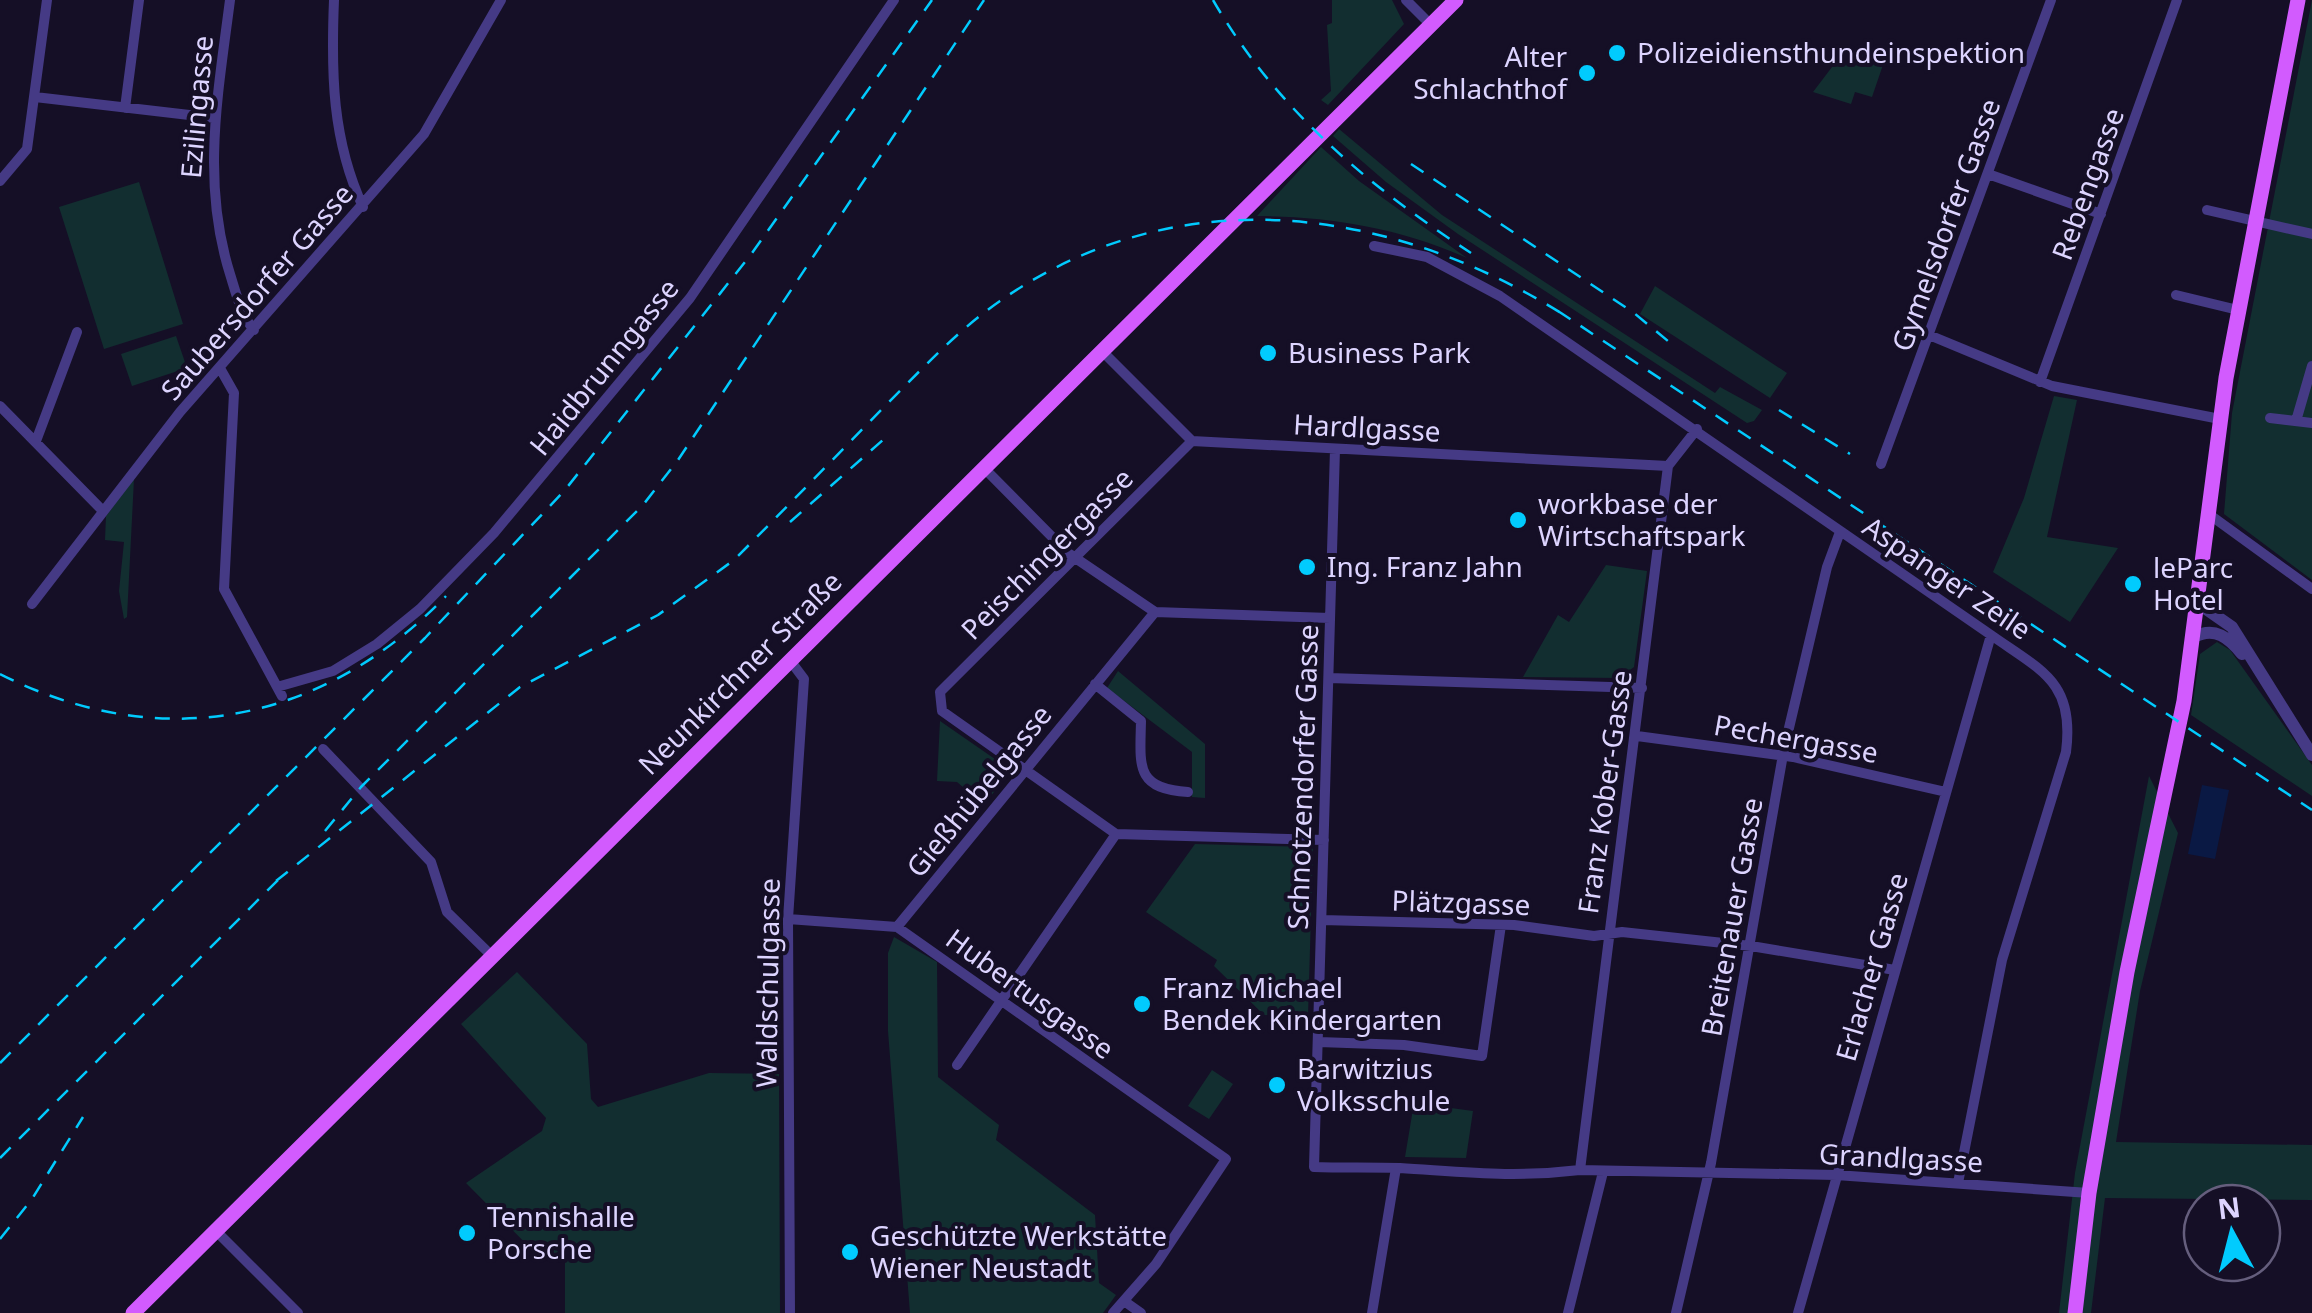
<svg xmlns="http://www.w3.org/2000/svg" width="2312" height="1313" viewBox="0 0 2312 1313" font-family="'Noto Sans',sans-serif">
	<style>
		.green { fill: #122e30 }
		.water { fill: #0a1944 }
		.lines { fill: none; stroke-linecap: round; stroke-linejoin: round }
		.minor { stroke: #453a85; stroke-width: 10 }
		.tertiary { stroke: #453a85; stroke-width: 12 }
		.primary { stroke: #d25bfe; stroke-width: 15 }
		.rail { stroke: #01cbfe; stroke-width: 2.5; stroke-dasharray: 15 12; stroke-linecap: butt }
		.poi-dot { fill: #01cbfe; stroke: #150f26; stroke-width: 4 }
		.labels { text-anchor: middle; stroke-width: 8; stroke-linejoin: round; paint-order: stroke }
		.poi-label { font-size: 28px; fill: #ddd4ff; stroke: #150f26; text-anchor: start }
		.street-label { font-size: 28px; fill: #ddd4ff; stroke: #150f26 }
	</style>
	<rect width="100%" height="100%" fill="#150f26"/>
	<path class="green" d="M1332,0H1392L1404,24L1328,105L1321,100L1331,91L1327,25L1332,23Z
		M2312,0V580L2224,514L2232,413Z
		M1848,46L1885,59L1872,97L1855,92L1851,104L1813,92Z
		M1339,129L1442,215L1715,393L1720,387L1762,410L1754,421L1747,423L1458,234L1386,182L1333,136Z
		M1321,147L1359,181L1467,258C1400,228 1329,216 1257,216Z
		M139,182L183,324L104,349L59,207Z
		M1655,286L1787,373L1770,398L1640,314Z
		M176,336L187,368L132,386L121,354Z
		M2054,396L2077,400L2047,537L2118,548L2070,622L1993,572L2024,498Z
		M134,479L127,617L124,619L119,591L124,542L105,540L106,516Z
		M1606,565L1647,571L1634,667L1619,678L1523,677L1558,615L1569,622Z
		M2217,642L2230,650L2312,765V796L2191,715L2200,654Z
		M1118,671L1205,744V798L1192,797V752L1107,688Z
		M940,721L1005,766L1007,775L984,805L957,782L937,781Z
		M2149,776L2178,833L2140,991L2116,1142L2312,1145V1200L2105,1198L2091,1313H2059L2075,1173Z
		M1195,844L1313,847L1308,1016L1264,1015L1214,966L1217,960L1146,912Z
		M894,937L937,962L938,1077L999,1125L996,1140L1095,1215L1099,1283L1116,1295L1103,1313H910L888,1031V953Z
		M517,972L587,1044L591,1099L598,1107L709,1073L779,1074L780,1313H565V1260H542L466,1183L542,1131L546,1118L461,1024Z
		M1212,1070L1233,1084L1209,1119L1188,1106Z
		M1414,1103L1473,1111L1466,1158L1405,1157Z"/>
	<path class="water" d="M2202,785L2229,790L2215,859L2188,854Z"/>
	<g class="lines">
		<path class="minor" d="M230,0C218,94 201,182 230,274C236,293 241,315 254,330
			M334,0C331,73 332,140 363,207
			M1406,0L1425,19
			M35,97L215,118
			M125,108L139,0
			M1988,174L2101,214
			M0,181L27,149L47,0
			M2207,210L2312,234
			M1374,246L1427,257L1500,296L1991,635C2042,671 2075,682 2066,752L2002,960L1958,1183
			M2176,295L2238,310
			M1929,335L2052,386L2220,419
			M1101,350L1192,441L1668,466
			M221,370L234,393L224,589L282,696
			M2040,382L2177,0
			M0,406L103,511
			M2270,418L2312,423
			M2296,421L2312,366
			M36,441L77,332
			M1192,441L940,692L942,711L1116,834L1324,840
			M1335,449L1314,1167C1343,1168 1371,1167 1400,1168C1466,1172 1513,1178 1580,1170L1836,1175L2089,1193
			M1881,464L2051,0
			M983,467L1068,553L1155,612L1330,618
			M2210,515L2312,589
			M32,604L180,412L424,134L501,0
			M789,659L804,679L788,919L790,1313
			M1329,678L1642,688
			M1095,684L1141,721C1140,766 1135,789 1188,792
			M277,687L333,671L377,644L420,609L494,533L690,298L894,0
			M1637,736L1793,757L1946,792
			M323,749L431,862L447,912L492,956
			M788,919L897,927L1226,1159L1156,1264L1113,1313
			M1322,920L1514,925L1594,936L1622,932L1751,946L1895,970
			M897,927L1155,612
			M1319,1042L1404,1045L1482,1056L1501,925
			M957,1065L1116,834
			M1580,1170L1668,466L1697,429
			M216,1231L298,1313
			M1124,1301L1141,1313
			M1372,1313L1396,1168
			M1568,1313L1603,1172
			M1676,1313L1711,1163L1784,749L1827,567L1840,532
			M1798,1313L1991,635"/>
		<path class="tertiary" d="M2199,604L2232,627L2312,755
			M2194,637C2215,626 2229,638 2242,654"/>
		<path class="primary" d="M133,1313L1456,0
			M2075,1313L2089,1193L2127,972L2184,701L2226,378L2298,0"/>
		<path class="rail" d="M1213,0C1276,109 1367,185 1471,253
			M1411,164L1634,313L1674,346
			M1558,311L2312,810
			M1779,410L1850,454
			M790,522L884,439
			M0,674C160,755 322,724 446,596
			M325,831L361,787L643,505L678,460L984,0
			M276,881L520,687L658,615L734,560C786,508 837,455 888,403C924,367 958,330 1000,301C1179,176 1393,206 1569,318
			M0,1063L425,638L565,490L752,253L932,0
			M0,1158L284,874
			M0,1239L32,1199L83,1117"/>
	</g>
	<g class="poi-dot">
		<circle cx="1617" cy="53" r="10"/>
		<circle cx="1587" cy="73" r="10"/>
		<circle cx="1268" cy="353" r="10"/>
		<circle cx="1518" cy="520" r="10"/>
		<circle cx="1307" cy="567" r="10"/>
		<circle cx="2133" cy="584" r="10"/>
		<circle cx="1142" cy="1004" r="10"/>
		<circle cx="1277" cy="1085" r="10"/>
		<circle cx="467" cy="1233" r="10"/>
		<circle cx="850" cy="1252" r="10"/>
	</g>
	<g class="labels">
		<g class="poi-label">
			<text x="1637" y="63">Polizeidiensthundeinspektion</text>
			<text x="1567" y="67" text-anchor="end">Alter<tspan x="1567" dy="32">Schlachthof</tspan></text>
			<text x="1288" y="363">Business Park</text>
			<text x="1538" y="514">workbase der<tspan x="1538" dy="32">Wirtschaftspark</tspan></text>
			<text x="1327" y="577">Ing. Franz Jahn</text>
			<text x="2153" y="578">leParc<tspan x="2153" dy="32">Hotel</tspan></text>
			<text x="1162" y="998">Franz Michael<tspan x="1162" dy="32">Bendek Kindergarten</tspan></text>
			<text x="1297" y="1079">Barwitzius<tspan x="1297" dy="32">Volksschule</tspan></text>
			<text x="487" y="1227">Tennishalle<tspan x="487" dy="32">Porsche</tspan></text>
			<text x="870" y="1246">Geschützte Werkstätte<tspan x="870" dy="32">Wiener Neustadt</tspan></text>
		</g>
		<g class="street-label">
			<text transform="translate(197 107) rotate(-85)" y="10">Ezilingasse</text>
			<text transform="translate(2088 184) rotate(-70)" y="10">Rebengasse</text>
			<text transform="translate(1946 225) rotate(-70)" y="10">Gymelsdorfer Gasse</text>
			<text transform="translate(257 292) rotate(-49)" y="10">Saubersdorfer Gasse</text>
			<text transform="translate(604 367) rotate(-51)" y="10">Haidbrunngasse</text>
			<text transform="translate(1367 428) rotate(3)" y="10">Hardlgasse</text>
			<text transform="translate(1047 554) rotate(-45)" y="10">Peischingergasse</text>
			<text transform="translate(1947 578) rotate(34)" y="10">Aspanger Zeile</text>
			<text transform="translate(740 673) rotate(-45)" y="10">Neunkirchner Straße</text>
			<text transform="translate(1796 739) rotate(10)" y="10">Pechergasse</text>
			<text transform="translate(1303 777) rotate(-88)" y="10">Schnotzendorfer Gasse</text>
			<text transform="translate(979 791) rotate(-51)" y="10">Gießhübelgasse</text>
			<text transform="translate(1605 792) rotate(-82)" y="10">Franz Kober-Gasse</text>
			<text transform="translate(1461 903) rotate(2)" y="10">Plätzgasse</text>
			<text transform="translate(1732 917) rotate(-80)" y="10">Breitenauer Gasse</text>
			<text transform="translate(1872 967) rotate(-74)" y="10">Erlacher Gasse</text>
			<text transform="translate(768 983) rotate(-89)" y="10">Waldschulgasse</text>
			<text transform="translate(1030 994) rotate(36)" y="10">Hubertusgasse</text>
			<text transform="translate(1901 1158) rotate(3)" y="10">Grandlgasse</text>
		</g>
	</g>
	<g transform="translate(2232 1233) rotate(353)"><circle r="48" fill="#150f26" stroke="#655e7d" stroke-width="2.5"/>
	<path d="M0-8L18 38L0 25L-18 38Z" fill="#01cbfe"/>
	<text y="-15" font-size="28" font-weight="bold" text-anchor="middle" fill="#ddd4ff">N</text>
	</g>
</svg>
